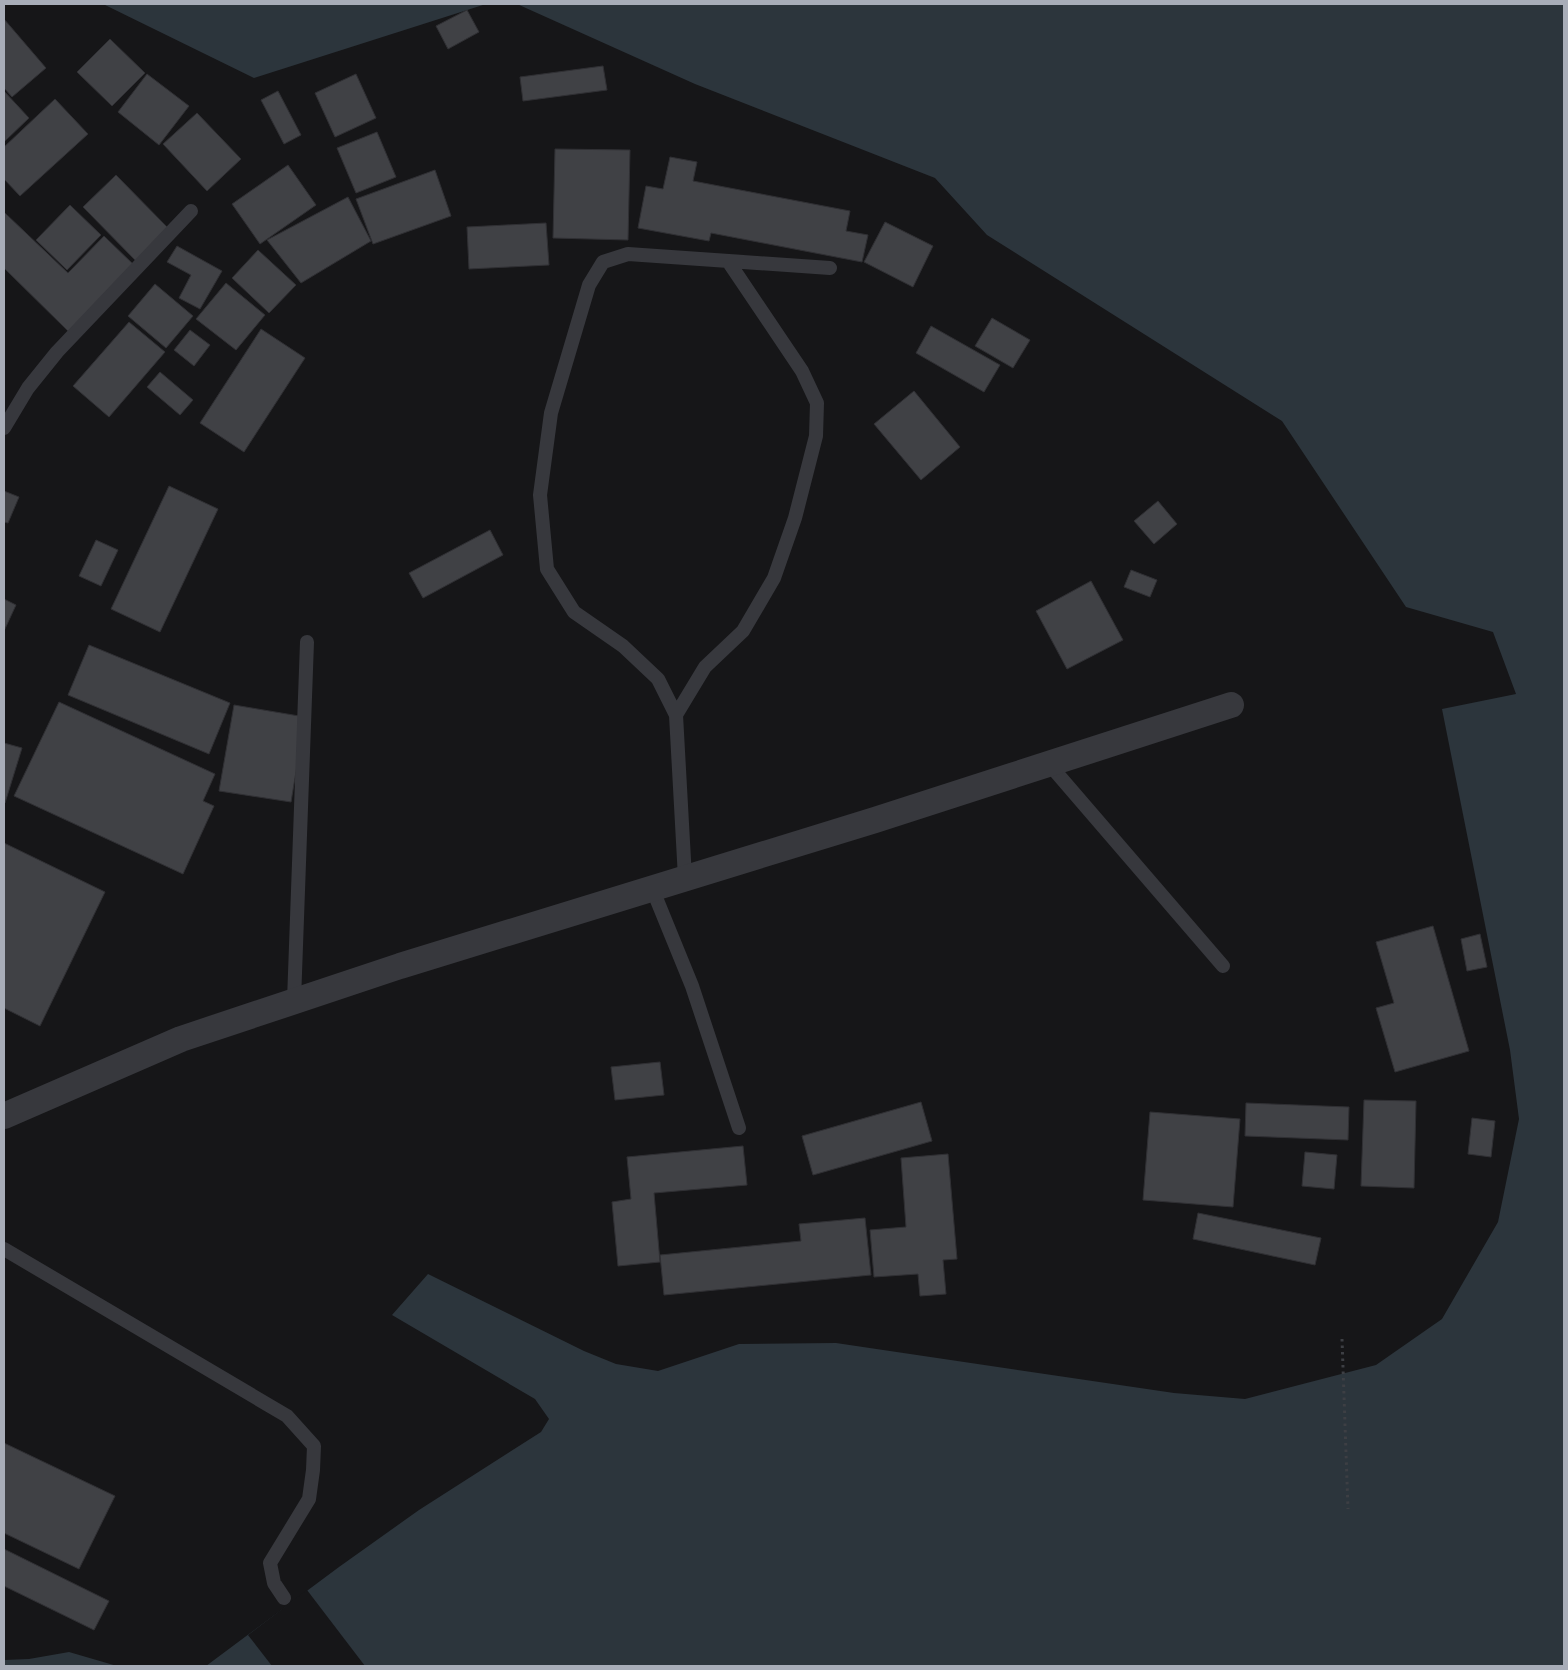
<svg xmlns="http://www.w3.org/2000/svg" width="1568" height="1670" viewBox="0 0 1568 1670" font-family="'Golos Text',sans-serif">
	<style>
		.water { fill: #2c353c }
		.pier { fill: #161618 }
		.building { fill: #404145; stroke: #303034 }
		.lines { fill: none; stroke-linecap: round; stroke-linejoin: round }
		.path { stroke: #3d3f44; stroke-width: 3; stroke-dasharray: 2.5 4; stroke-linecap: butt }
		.lane { stroke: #37383d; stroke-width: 14 }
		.street { stroke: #37383d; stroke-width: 26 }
	</style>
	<rect width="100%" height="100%" fill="#161618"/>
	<path class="water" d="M103,4H486L254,78Z
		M517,4H1564V1666H206L339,1567L419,1510L541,1432L549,1419L535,1399L392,1315L428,1274L584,1351L616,1364L658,1371L739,1344L836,1343L1174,1393L1245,1399L1376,1365L1442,1319L1498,1222L1519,1119L1510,1050L1442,709L1516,694L1493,632L1406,607L1282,421L987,235L935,178L695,84Z
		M69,1652L117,1666H4V1660L29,1659Z"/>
	<path class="pier" d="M307,1590L365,1666H272L248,1635Z"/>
	<path class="building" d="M467,10L479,32L448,49L436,26Z
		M4,19L46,68L12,97L4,88Z
		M110,39L145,73L112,106L77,72Z
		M603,66L607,90L523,101L520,77Z
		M147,74L189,106L159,145L118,112Z
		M356,74L376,118L335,137L315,93Z
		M4,91L29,118L4,142Z
		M278,91L301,135L284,144L261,100Z
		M55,99L88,134L20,196L4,179V147Z
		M197,113L241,159L207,191L163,144Z
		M377,132L396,177L356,193L337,148Z
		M555,149L630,150L628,240L553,238Z
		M670,157L697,162L693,181L850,211L846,231L868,235L862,262L711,233L709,241L638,228L646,186L663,189Z
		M288,165L316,205L260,244L232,204Z
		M435,170L451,216L373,244L356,199Z
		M116,175L169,229L136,261L83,207Z
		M348,197L371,241L301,283L267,240Z
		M70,205L101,235L67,270L36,240Z
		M5,213L68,273L104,236L134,265L68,331L4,268V214Z
		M885,222L933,246L913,287L864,262Z
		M546,223L549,265L469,269L467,227Z
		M177,246L222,271L200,309L179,298L191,275L167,262Z
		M258,250L296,285L269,313L232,278Z
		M226,283L265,315L236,350L196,319Z
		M155,284L193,316L166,348L128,316Z
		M992,318L1030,340L1013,368L975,346Z
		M129,322L165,352L109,417L73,386Z
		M931,326L1000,365L984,392L916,353Z
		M261,329L305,358L244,452L200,423Z
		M190,330L210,345L194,366L174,350Z
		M160,372L193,400L180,415L147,387Z
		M914,391L960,447L921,480L874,424Z
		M169,486L218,509L160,632L111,609Z
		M4,491L19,497L8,523L4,522Z
		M1158,501L1177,524L1154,544L1134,521Z
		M490,530L503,555L423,598L409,573Z
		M96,540L118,550L101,586L79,576Z
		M1131,570L1157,580L1150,597L1124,587Z
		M1091,581L1123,640L1067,669L1036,611Z
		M4,599L16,605L4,631Z
		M89,645L230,703L209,754L68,695Z
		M59,702L215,774L203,801L214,806L183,874L14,796Z
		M234,705L305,717L291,802L219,791Z
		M4,743L22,748L5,803H4Z
		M4,843L105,892L40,1026L4,1008Z
		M1433,926L1469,1051L1395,1072L1376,1008L1394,1003L1376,942Z
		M1480,934L1487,967L1467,971L1461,939Z
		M660,1062L664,1095L615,1100L611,1067Z
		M1364,1100L1416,1101L1414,1188L1361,1186Z
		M921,1102L932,1141L813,1175L802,1136Z
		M1246,1103L1349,1107L1348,1140L1245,1136Z
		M1150,1112L1240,1119L1233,1207L1143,1200Z
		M1472,1118L1495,1121L1491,1157L1468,1154Z
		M743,1146L747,1185L654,1193L660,1262L618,1266L612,1202L631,1199L627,1157Z
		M1305,1152L1337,1155L1334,1189L1302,1186Z
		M948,1154L957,1259L943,1260L946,1294L920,1296L918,1274L874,1277L870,1230L906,1227L901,1158Z
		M1198,1213L1321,1238L1315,1265L1193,1239Z
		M865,1218L871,1275L664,1295L660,1255L801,1241L799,1224Z
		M4,1443L115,1496L79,1569L4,1533Z
		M4,1549L109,1601L94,1630L4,1586Z"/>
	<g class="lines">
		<path class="path" d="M1342,1339L1348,1509"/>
		<path class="lane" d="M4,428L28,388L57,352L191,211
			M676,715L705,667L743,631L774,578L795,518L816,436L817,403L802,371L728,261
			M1049,764L1223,966
			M685,878L676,715L658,679L623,646L574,612L547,569L540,495L551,413L589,285L603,262L628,254L830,268
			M652,888L692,986L739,1128
			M294,1001L307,642
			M4,1249L287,1416L314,1446L313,1470L309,1499L270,1563L274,1583L284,1598"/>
		<path class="street" d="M4,1116L181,1039L400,966L875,820L1231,705"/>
	</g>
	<rect width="1568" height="1670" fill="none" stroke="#a8adb8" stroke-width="10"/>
</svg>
